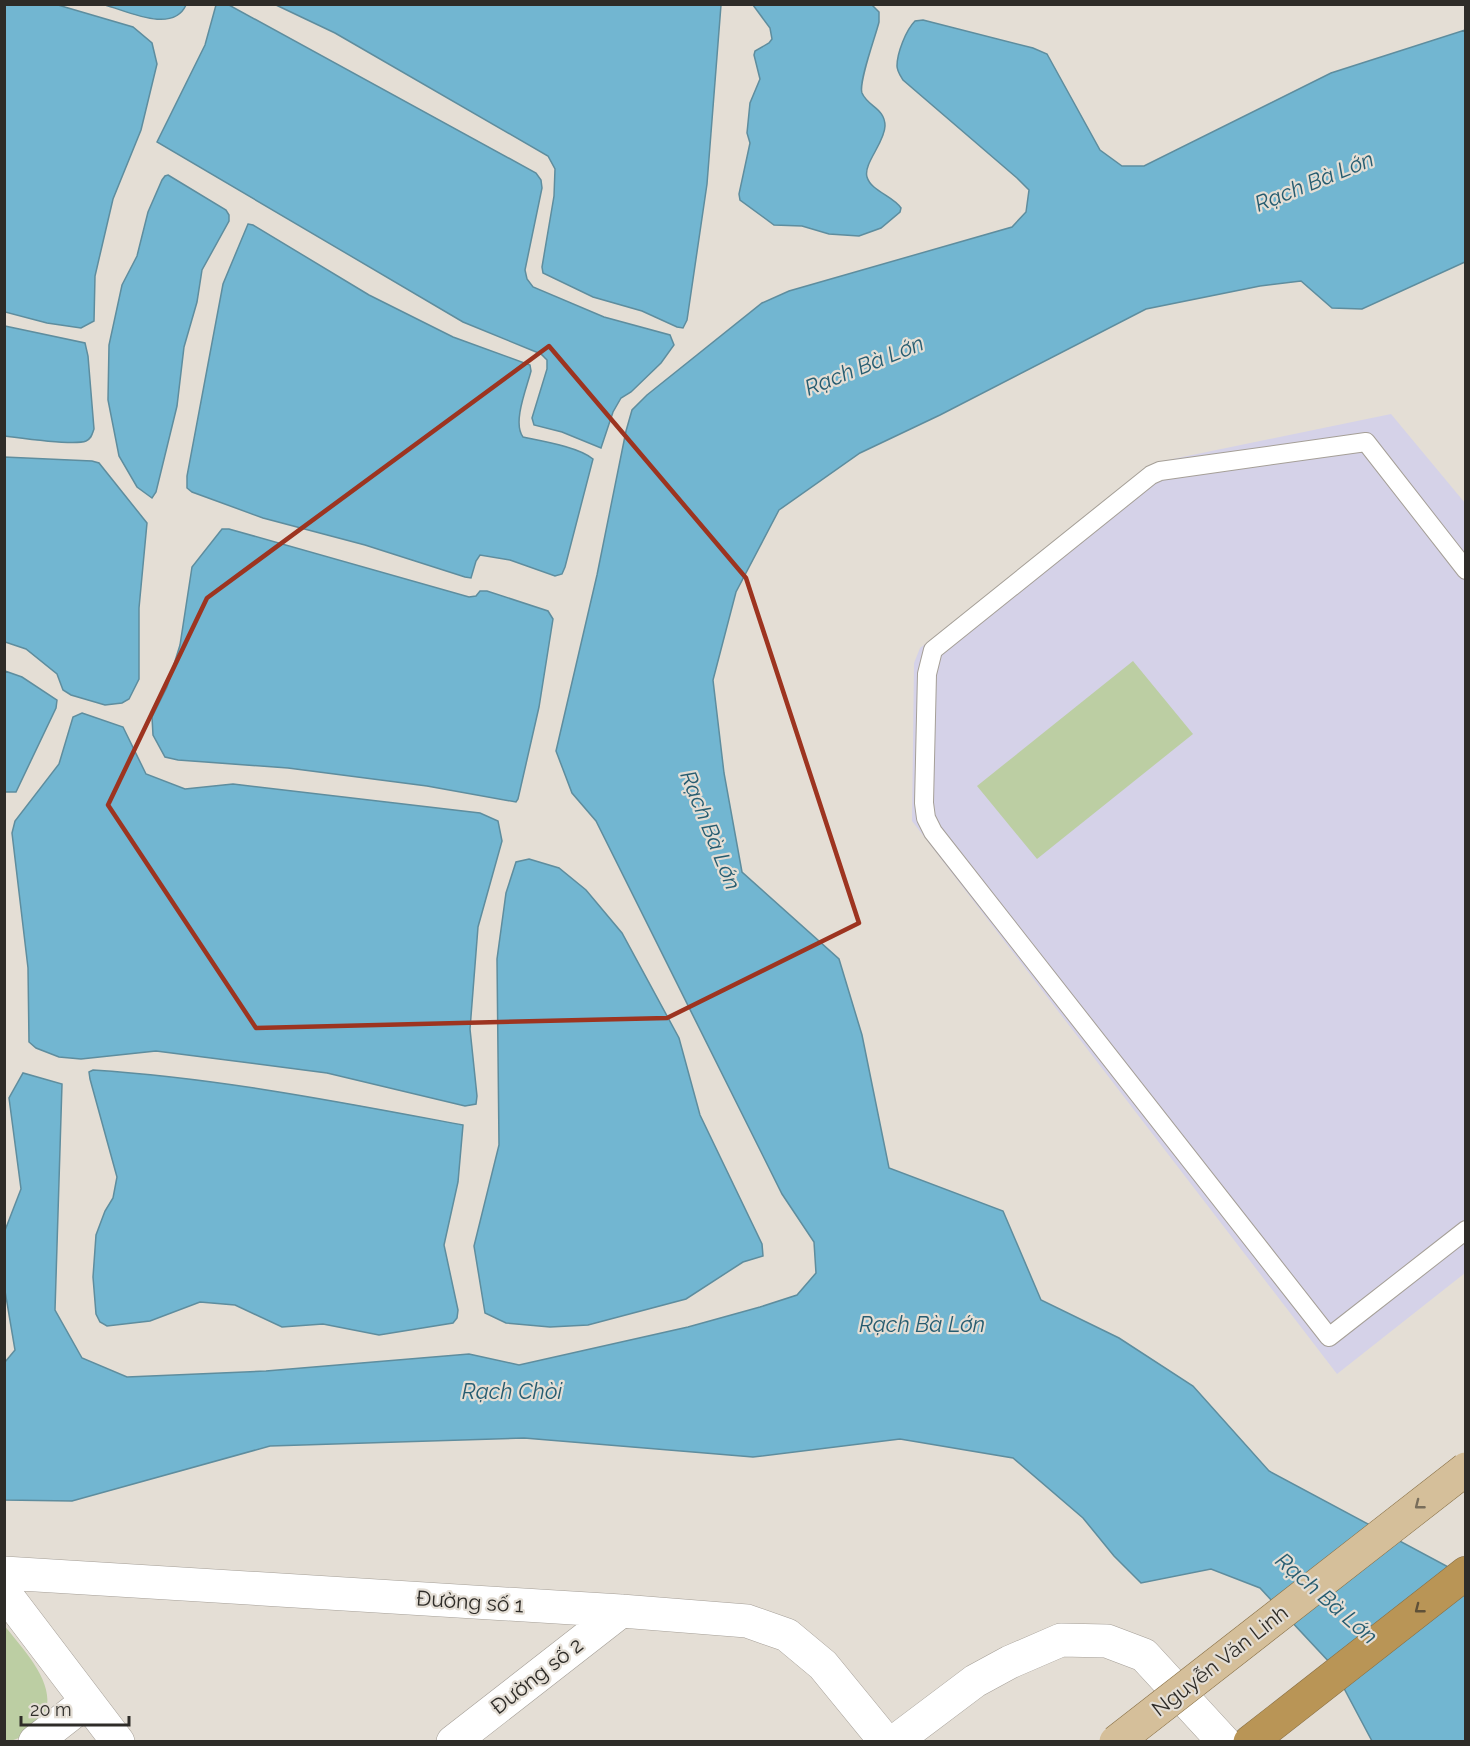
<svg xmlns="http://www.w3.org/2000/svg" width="1470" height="1746" viewBox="0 0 1470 1746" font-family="Raleway,sans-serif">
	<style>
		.education { fill: #d5d2e8 }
		.green { fill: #bccea3 }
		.water { fill: #72b6d1; stroke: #5e8d9e; stroke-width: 1.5 }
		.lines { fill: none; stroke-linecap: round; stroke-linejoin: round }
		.lane-casing { stroke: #a59f97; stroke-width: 20 }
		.street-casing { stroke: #a59f97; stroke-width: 34 }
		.highway-casing { stroke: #887046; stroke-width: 34 }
		.lane { stroke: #fff; stroke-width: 18 }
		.street { stroke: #fff; stroke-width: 33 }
		.highway { stroke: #b99556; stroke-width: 33 }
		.primary-bridge-casing { stroke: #887046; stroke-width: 34; stroke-linecap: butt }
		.primary-bridge { stroke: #d5bf9a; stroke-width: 33 }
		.oneway { stroke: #796e5b }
		.oneway2 { stroke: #5f5138 }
		.marked { fill: none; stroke: #9d3420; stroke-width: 4.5; stroke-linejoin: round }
		.labels { text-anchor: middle; stroke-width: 4.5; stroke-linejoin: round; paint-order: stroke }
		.street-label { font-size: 21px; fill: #2e2c28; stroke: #e4ded5 }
		.water-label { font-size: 22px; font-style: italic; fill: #265c70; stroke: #e4ded5 }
	</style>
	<rect width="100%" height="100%" fill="#e4ded5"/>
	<path class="education" d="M1391,414L1465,503V1273L1337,1374L912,821L914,663L920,648L924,645L1151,465L1168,460Z"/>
	<path class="green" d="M1133,661L1193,734L1037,859L977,786Z
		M4,1625C24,1651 71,1697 33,1727C23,1735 18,1741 5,1741Z"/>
	<path class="water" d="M4,5H58L133,27L152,43L157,64L141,130L113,199L95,276L94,321L81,328L47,323L5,312Z
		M105,5H186C173,34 127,11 105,5Z
		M216,5H229L536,173L541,180L542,188L525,270L527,279L533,287L604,317L670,335L674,345L661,363L631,392L621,398L613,412L601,448L562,432L534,425L532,418L547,369V360L541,354L463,322L157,142L205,45Z
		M276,5H721L707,184L687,320L683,328L677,327L642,311L593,297L543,273L542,267L554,196L555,169L548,156L335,33Z
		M753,5H872L879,12V22C876,35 858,83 862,93C868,107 885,108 885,126C885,142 863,164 867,177C871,191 893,196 901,208L900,212L881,228L859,236L829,234L802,226L774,225L740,200L739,194L750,143L747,133L750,103L760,79L754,55L755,51L769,43L772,39L770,28Z
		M923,20L1033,48L1047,54L1100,150L1122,166H1144L1331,73L1465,30V262L1362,309L1332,308L1301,281L1260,286L1146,309L940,415L860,453L779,510L736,592L713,680L724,773L742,872L839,959L862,1035L889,1168L1003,1211L1041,1300L1119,1338L1193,1386L1269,1471L1465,1576V1741H1372L1331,1664L1260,1588L1211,1569L1141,1583L1114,1556L1083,1518L1013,1458L900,1439L753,1457L524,1438L270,1446L72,1501L5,1500V1362L15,1350L5,1291L4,1233L21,1189L9,1098L23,1073L62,1084L55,1310L82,1358L127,1377L266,1371L469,1354L519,1365L688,1327L760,1307L797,1295L816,1273L814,1242L782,1194L596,821L572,793L556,751L597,575L626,431L632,410L647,395L762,303L789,291L1012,227L1026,212L1029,190L1017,178L903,80C900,75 897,71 897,66C897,53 906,30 915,21Z
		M168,175L226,210L229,215V221L202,270L197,302L184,347L177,406L156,492L152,498L137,487L119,456L108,400L109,345L122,285L137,256L148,212L162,180L165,176Z
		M248,224L253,225L369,295L453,337L530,365L531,371C527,387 512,423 523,437C542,441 579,447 593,459L565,567L562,574L555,576L510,560L480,555L476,561L471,578L465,577L365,545L263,518L192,492L187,488V476L223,284Z
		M5,326L85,343L88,356L94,429C92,434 92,438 86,441C74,446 21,438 5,436Z
		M4,457L92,461L99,463L147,523L139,608V679L129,699L122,703L105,705L71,695L63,690L57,674L26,649L5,642Z
		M222,529H229L469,597L476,596L480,591H487L548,611L553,619L539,707L518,799L516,802L427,786L288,768L178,760L165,757L153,735L152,717L167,687L180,645L192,567Z
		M5,671L22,677L57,700L56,708L16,792H5Z
		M82,713L123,727L146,774L185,789L233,784L480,813L498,821L502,841L478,927L470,1029L477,1096L476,1104L465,1106L327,1073L156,1051L81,1059L59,1057L36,1048L29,1042L28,968L12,833L15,821L59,764L73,717Z
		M529,859L559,868L586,890L622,933L679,1038L700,1115L762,1244L763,1256L743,1262L686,1299L588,1325L550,1327L506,1323L485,1313L474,1246L499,1145L497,959L506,893L516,862Z
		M93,1070C218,1078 340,1102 463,1125L458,1182L444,1245L458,1310L457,1318L453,1323L379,1335L323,1324L282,1327L235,1305L200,1302L150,1321L107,1326L100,1322L96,1314L93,1277L96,1235L105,1211L113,1198L117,1177L90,1079L89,1072Z"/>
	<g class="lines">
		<g class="lane-casing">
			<path id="lane" d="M1466,570L1366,442L1160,471L1151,475L933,650L927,674L924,803L926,818L933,832L1329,1337L1466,1230"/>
		</g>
		<g class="street-casing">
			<path id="street" d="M4,1573L621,1611L747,1621L787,1635L823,1665L886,1742
				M4,1592L118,1742
				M35,1742L86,1702
				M453,1742L621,1611
				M894,1742L975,1681L1010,1662L1061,1640L1107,1641L1144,1655L1224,1742"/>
		</g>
		<g class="highway-casing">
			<path id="highway" d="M1250,1742L1466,1573"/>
		</g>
		<use href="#lane" class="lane"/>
		<use href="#street" class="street"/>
		<use href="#highway" class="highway"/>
		<g class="primary-bridge-casing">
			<path id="primary-bridge" d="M1116,1742L1466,1469"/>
		</g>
		<use href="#primary-bridge" class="primary-bridge"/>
	</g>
	<defs><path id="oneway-chevron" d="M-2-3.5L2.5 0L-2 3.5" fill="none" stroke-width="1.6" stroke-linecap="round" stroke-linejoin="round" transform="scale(1.5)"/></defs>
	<use class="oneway" href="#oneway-chevron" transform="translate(1419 1505) rotate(142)"/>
	<use class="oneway2" href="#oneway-chevron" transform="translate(1419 1609) rotate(142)"/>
	<path class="marked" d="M549,346L746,578L859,923L667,1018L256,1028L108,805L207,598Z"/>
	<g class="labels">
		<g class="street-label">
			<text transform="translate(470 1602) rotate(4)" y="7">Đường số 1</text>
			<text transform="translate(1220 1661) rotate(-38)" y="7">Nguyễn Văn Linh</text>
			<text transform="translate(537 1676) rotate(-38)" y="7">Đường số 2</text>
		</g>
		<g class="water-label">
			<text transform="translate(1314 181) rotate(-22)" y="8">Rạch Bà Lớn</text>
			<text transform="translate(864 365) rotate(-22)" y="8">Rạch Bà Lớn</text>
			<text transform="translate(711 830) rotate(68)" y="8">Rạch Bà Lớn</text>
			<text x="922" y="1332">Rạch Bà Lớn</text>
			<text x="512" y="1399">Rạch Chòi</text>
			<text transform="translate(1327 1598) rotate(41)" y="8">Rạch Bà Lớn</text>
		</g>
	</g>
	<rect width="1470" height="1746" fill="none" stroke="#2e2c28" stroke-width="12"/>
	<path d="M21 1716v9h108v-9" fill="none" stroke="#2e2c28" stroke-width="3"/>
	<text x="30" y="1716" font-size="18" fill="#2e2c28" stroke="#e4ded5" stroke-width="4.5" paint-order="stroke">20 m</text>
</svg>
